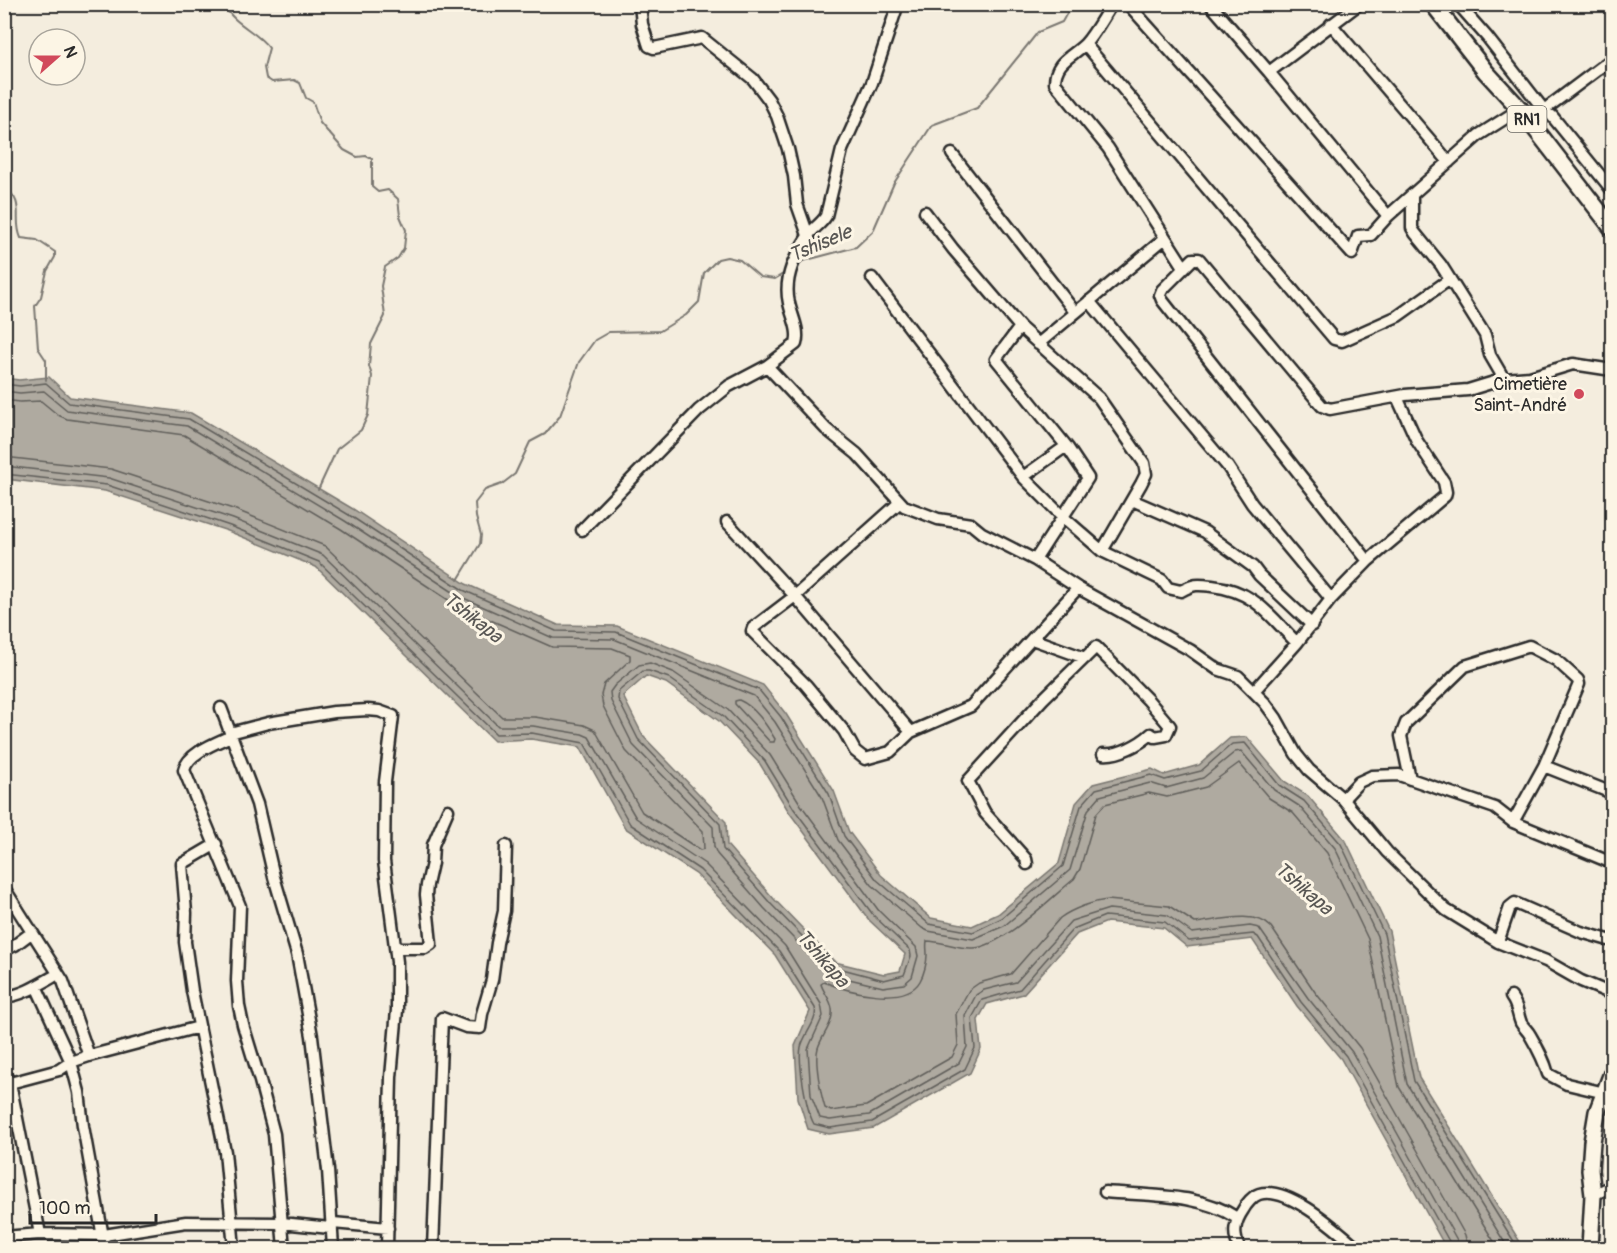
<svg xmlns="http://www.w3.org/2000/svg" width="1617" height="1253" viewBox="0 0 1617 1253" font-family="Pangolin,sans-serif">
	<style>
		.water { fill: #afaaa0; stroke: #7a7771; stroke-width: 1.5; fill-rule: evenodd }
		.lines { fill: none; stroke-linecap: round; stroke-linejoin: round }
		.shore { stroke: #605e5a; stroke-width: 1.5 }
		.stream { stroke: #7a7771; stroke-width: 2 }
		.minor-casing { stroke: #2b2b2b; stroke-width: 15 }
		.highway-casing { stroke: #2b2b2b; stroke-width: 20 }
		.minor { stroke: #fcf5e5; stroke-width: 10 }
		.highway { stroke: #fcf5e5; stroke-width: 15 }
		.poi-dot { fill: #d1495b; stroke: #fcf5e5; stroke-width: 2 }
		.labels { text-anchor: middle; stroke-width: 6; stroke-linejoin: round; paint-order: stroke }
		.shield { fill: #fcf5e5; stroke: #6a6863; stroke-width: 1.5 }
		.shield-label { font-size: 16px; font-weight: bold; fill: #2b2b2b }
		.poi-label { font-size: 18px; fill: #2b2b2b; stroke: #fcf5e5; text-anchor: end }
		.water-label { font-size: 20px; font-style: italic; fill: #595754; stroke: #fcf5e5 }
	</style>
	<rect width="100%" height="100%" fill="#f4edde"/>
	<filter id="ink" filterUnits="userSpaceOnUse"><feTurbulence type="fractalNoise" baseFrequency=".0167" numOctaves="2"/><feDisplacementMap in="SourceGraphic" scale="12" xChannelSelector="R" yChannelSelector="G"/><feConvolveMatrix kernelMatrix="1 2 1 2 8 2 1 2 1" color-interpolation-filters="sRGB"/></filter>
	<g filter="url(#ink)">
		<path class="water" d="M49,377L70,397L191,413L353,509L466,584L558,625L617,626L763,685L786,714L834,791L849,832L881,875L931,918L972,926L998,914L1059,863L1076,803L1093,784L1152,769L1164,775L1199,765L1230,738L1247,737L1284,781L1308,796L1346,841L1389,931L1419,1078L1520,1242L1527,1248H1446L1341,1059L1297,1006L1252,939L1187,947L1164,928L1107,922L1077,934L1023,994L987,1004L978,1020L981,1049L970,1073L874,1128L829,1134L808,1129L798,1098L795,1046L810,1011L775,955L696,874L625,828L580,747L531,739L494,741L316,567L228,531L105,491L5,479V378L19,380ZM646,676L666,683L719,721L760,764L789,812L869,920L905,954L900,971L884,974L835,962L774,899L727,845L726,822L643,736L623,696Z"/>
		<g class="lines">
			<path class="shore" d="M4,384L20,386L46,383L69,403L189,419L349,515L463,590L556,631L616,632L759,690L781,717L829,794L844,836L877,880L929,924L973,932L1002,918L1063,866L1081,806L1096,789L1151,775L1165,780L1201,771L1232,744L1245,743L1279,785L1304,801L1341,844L1384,934L1414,1081L1518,1248
				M4,391L20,393L44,391L67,410L187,426L345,521L459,596L553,638L614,639L754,696L775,722L822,797L838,840L872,885L922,928L928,931L973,939L1004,926L1070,870L1088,810L1100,796L1150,783L1166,788L1203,778L1235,752L1241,751L1274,790L1299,806L1335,848L1377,936L1407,1084L1508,1248
				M4,400L20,402L41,401L58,415L67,419L184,435L341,529L456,605L552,647L612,648L630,655V660L604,684L601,695L603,706L626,751L703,831L704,849L700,850L642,812L595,730L584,725L535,717H502L325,546L236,510L111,469L4,457
				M4,466L109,478L233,519L323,555L498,726H533L582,734L589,737L636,818L705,864L785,946L821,1004L823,1016L808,1049L811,1095L820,1118L830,1120L869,1115L959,1063L967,1047L965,1016L976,995L984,990L1016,982L1071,921L1109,909L1167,915L1192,933L1250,926L1259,928L1308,998L1352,1052L1457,1240L1459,1248
				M4,474L107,485L230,526L319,562L496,734L532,733L584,743L630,824L700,870L779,951L815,1008C818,1021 804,1034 801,1047C798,1062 806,1110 814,1124L830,1128L872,1122L965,1069L975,1048L972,1018L982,1000L1020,989L1073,929L1105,916L1165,922L1189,941L1253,934L1258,937L1301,1002L1346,1056L1450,1243L1451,1248
				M650,663L673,672L728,710L770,755L801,805L879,911L916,947L918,956L912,977L904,984L883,987L828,974L764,908L717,854L714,847L713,827L633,745L611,701L610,692L615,685L639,665Z
				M643,671H649L669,678L724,717L765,761L794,809L874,916L910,950L911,956L904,975L884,980L831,966L770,903L723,849L720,824L638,739L618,699L619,691Z
				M739,700C755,707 766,724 775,739L774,742H770L735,704V701Z
				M1468,1248L1465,1235L1360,1048L1315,992L1271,927C1255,909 1216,921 1195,923L1169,906L1108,900C1094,901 1072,909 1060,918L1011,974L979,983L969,990L956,1014L958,1045L952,1057L866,1106L831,1111L825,1108C821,1095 814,1061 818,1048C822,1035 834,1023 832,1009C831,999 823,992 821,984L824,982C846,991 905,1007 920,981C924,974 927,962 927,955C927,949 926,946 927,941C942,941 958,949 973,948C1002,947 1051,898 1074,879L1080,869L1096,814L1105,804L1149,793L1167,797L1206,787L1239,763L1269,798L1293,813L1327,853L1368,939L1399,1087L1498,1248"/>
			<path class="stream" d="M224,4C233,25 256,30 269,48L264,67L266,78L272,82L294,80L300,83L306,98L313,102L320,123L344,150L357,157L366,156L372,159V187L378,192L388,190L398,199L400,216L406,230L404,248L398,258L385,267L381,286L385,316L371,344L369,366L372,376L368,415L361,430L337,449L318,490
				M4,187C27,203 12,218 21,238L37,240L55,252V257L47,271L41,297L35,306L38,348L46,360V380
				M798,264L803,261L856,247L873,231L894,183L932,125L977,108L1038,32L1062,22L1072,4
				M458,580L480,544L481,535L476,517L475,503L485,490L502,484L515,474L530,442L545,434L560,416L579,362L595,340L609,332L660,331L686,315L699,302L704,273L718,259L727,257L740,260L760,277L775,279L786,272"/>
			<g class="minor-casing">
				<path id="minor" d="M640,4L642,24L649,46L654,48L702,38L753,79L769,100L777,116L788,149L794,176L797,204L809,238
					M1112,4C1103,17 1095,33 1085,44C1072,57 1055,61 1055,83L1108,148L1184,267
					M1128,4L1352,254L1358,236L1371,235L1388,216L1479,135L1520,109
					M1210,4L1269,72L1388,216
					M1458,4L1487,37L1544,110L1552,116L1612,190
					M1331,24L1449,162
					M1085,44L1334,339L1342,341L1398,316L1450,279
					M1269,72L1359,4
					M1544,110L1612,59
					M952,154L1075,312
					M1412,196V228L1415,233L1441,265L1485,335L1490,355L1504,379
					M925,212L953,249L1020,327L1099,398L1144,463L1146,474L1141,484L1102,551
					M872,278L1023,477L1062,516L1102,551L1162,580L1168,588L1181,591C1194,584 1197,584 1212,586C1255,591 1268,614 1297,643
					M1089,301L1228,467L1252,504L1331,599
					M1020,327L996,359L1068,448L1088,478L1035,560
					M1038,344L1164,239
					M767,366L826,429L857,454L904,506L938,519L971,524L982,533L1035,560L1078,588L1190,650L1217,669L1238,676L1265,703L1276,718L1296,754L1309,770L1343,799L1387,852L1446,910L1498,942L1546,961L1581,981L1612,994
					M1023,477L1062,449L1068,448
					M1132,500L1205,532L1253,567L1259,575L1312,625
					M899,503L795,596L753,628L752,631L806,685L844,731L855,751L865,759L890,752L911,732L971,706L1078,588
					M727,522L795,596L911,732
					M582,530L699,410L729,386L767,366L796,344C800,330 792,317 789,303C783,277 796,254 810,233C814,228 822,223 826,216L842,150L872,83L898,4
					M1368,561L1162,300L1160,295L1162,290L1193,259H1199L1316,399L1322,406L1330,409L1405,395L1468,390L1504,379L1530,377L1573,364L1612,370
					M1032,639L1085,658
					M1254,691L1297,643L1331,599L1368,561L1445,496L1446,492L1444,482L1417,441L1397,397
					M221,708L257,804L274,877L297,954L312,1036L328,1170L333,1248
					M230,733L268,723L334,712L368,710L379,711L393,716L385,782L384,861L397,962V1010L391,1077L387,1248
					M231,736C216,743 188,753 184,770L240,906L237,981L239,1006L243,1025L260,1081L274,1134L284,1248
					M1544,766L1612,793
					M1410,779L1401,736L1406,723L1465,666L1529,646L1556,660L1578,680L1579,684L1544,766L1513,822
					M1343,799L1359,782L1372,776L1399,775L1495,808L1513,822L1612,863
					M216,844L182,864L186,913L185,942L192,991L225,1152L234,1248
					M1027,864L1026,859L985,813L968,781L1043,699L1096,647L1148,700L1170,726L1166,735L1155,737L1151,734C1140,744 1118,756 1103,754
					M4,888L63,981L89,1056
					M1498,942L1510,907L1515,903L1581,932L1612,941
					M395,948H425L431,944L426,895L427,885L432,863L433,845L448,810
					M4,950L15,945L31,933
					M36,986L71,1062L79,1092L83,1126L105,1248
					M4,997C22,996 42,983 58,974
					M1511,997C1518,1006 1517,1013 1521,1023C1524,1028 1528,1031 1530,1035C1537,1047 1544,1059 1548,1074L1567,1084L1605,1093
					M4,1073L10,1083L40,1234
					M10,1083L59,1070L71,1062L89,1056L199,1027
					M1105,1192C1149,1196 1199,1193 1237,1218
					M1593,1195L1612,1186
					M4,1237L40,1234L104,1235L186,1222L282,1223L330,1228L333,1223L388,1228
					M433,1248L442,1018L466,1027L480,1028L482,1014L492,980L497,943L504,911L506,846
					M1239,1248C1233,1234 1234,1223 1243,1210C1246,1204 1253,1196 1259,1194C1288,1185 1338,1231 1358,1248"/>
			</g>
			<g class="highway-casing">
				<path id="highway" d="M1433,4L1486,72L1520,109L1612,228
					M1590,1248L1593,1195L1590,1170L1592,1142L1597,1112L1612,1073"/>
			</g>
			<use href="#minor" class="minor"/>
			<use href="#highway" class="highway"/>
		</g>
	</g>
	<circle class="poi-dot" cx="1579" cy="394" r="6"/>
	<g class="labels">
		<rect class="shield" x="1507.5" y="106" width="39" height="26" rx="4.5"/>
		<g class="shield-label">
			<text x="1527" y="125">RN1</text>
		</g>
		<g class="poi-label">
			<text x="1567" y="390">Cimetière<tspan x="1567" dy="21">Saint-André</tspan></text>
		</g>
		<g class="water-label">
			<text transform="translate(820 243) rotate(-23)" y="7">Tshisele</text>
			<text transform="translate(473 617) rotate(38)" y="7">Tshikapa</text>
			<text transform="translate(1304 888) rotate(41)" y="7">Tshikapa</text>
			<text transform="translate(823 958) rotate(49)" y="7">Tshikapa</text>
		</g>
	</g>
	<rect width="1617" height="1253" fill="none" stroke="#fcf5e5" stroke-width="24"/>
	<rect x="12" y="12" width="1593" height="1229" fill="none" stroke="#2b2b2b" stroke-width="2" filter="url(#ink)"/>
	<g transform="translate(57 57) rotate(69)"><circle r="28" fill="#fcf5e5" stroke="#a8a49b" stroke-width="1.5"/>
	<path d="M0-4.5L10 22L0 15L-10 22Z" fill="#d1495b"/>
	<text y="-9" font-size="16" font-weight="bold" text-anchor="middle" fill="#2b2b2b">N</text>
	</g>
	<path d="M30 1214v9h126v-9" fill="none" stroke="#2b2b2b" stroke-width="3"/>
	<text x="39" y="1214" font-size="18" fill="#2b2b2b" stroke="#fcf5e5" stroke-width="4.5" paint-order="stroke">100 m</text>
</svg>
